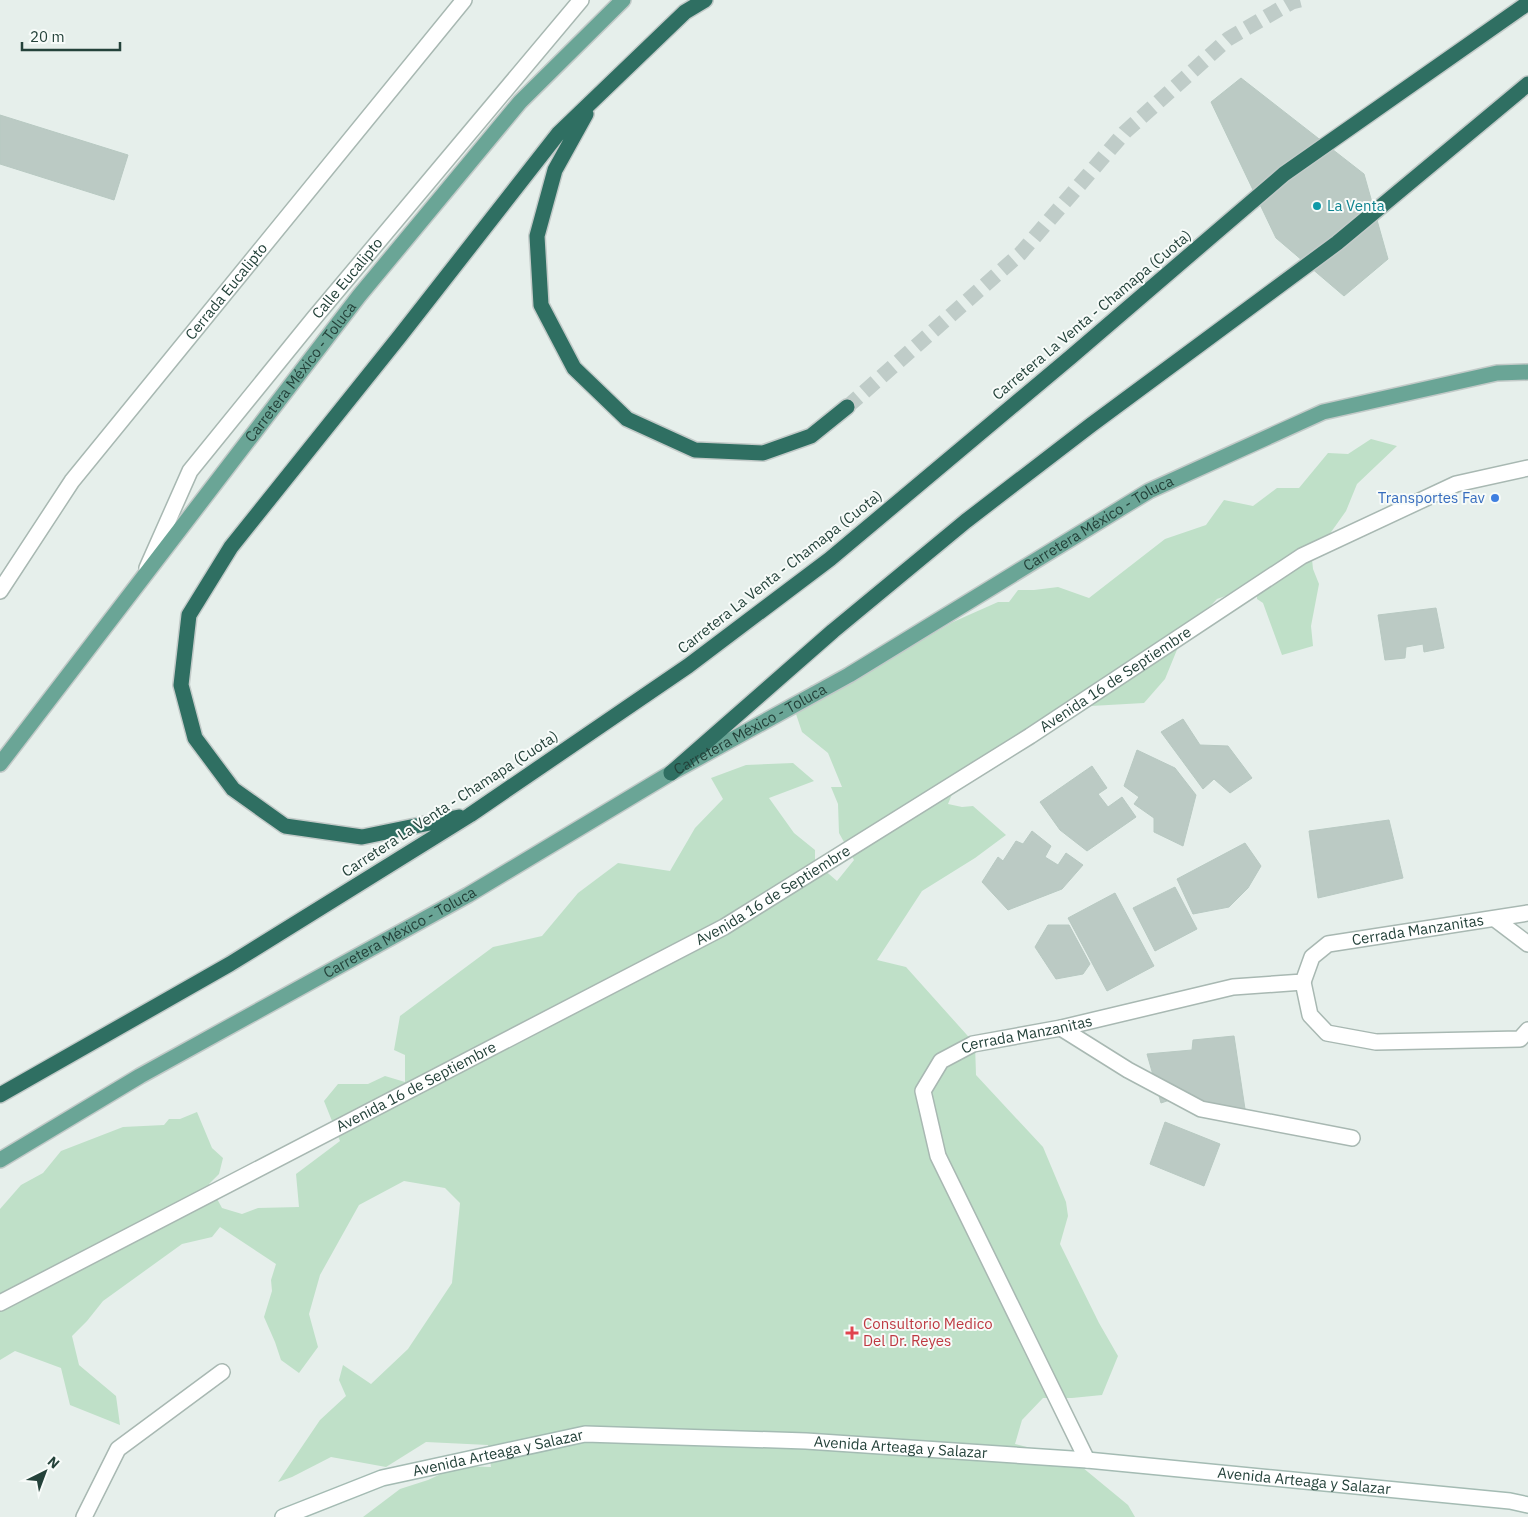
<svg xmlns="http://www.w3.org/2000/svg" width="1528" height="1517" viewBox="0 0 1528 1517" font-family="'IBM Plex Sans',sans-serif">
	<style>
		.green { fill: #bfe0c8 }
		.building { fill: #bbcac4; stroke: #b8c9c2 }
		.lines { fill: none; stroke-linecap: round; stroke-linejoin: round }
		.highway-tunnel { stroke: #bfccc8; stroke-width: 15; stroke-dasharray: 15 8; stroke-linecap: butt }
		.street-casing { stroke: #a8b8b2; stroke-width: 18 }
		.secondary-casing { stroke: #a4bbb3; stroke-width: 18 }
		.primary-casing { stroke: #c2cac8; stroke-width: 18 }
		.highway-casing { stroke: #c2cac8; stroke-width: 18 }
		.street { stroke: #fff; stroke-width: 15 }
		.secondary { stroke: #fff; stroke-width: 15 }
		.primary { stroke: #6aa596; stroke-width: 15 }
		.highway { stroke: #2f6f62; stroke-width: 15 }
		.culture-dot { fill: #0f9aa8; stroke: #f7fbf9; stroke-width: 2 }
		.shop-dot { fill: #3f7fe0; stroke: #f7fbf9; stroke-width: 2 }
		.health-dot { fill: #e0444e; stroke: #f7fbf9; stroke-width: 2 }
		.labels { text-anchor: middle; stroke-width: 4; stroke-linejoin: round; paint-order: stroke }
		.culture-label { font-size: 15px; fill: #0d838f; stroke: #f7fbf9; text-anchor: start }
		.street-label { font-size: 15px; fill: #24423a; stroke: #f7fbf9 }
		.shop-label { font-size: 15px; fill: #366cbe; stroke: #f7fbf9; text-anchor: end }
		.health-label { font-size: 15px; fill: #be3a42; stroke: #f7fbf9; text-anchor: start }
	</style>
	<rect width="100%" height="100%" fill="#e6efeb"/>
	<path class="green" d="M1371,439L1397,446L1357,484L1346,511L1312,559L1313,569L1319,584L1311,626L1313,646L1282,655L1263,603L1257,599V585L1217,599L1183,635L1165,679L1144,703L1073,707L959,777L948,804L962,807L973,806L1006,835L975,858L922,891L877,960L906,967L975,1044L976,1075L1043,1147L1066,1202L1068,1216L1060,1244L1099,1323L1118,1356L1102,1395L1072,1398H1043L1022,1420L1015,1444L1071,1458L1128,1505L1135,1517H363L400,1489L428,1480L458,1466L491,1467L488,1445L426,1442L386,1467L331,1457L292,1477L278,1482L320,1420L346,1396L339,1380L343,1365L371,1384L408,1349L452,1283L460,1203L445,1188L404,1181L359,1205L320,1275L309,1314L318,1347L299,1373L281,1360L275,1342L264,1317L272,1291L271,1280L276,1264L220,1227L212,1237L182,1244L103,1301L87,1321L72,1336L79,1365L116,1396L120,1425L70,1405L61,1368L15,1351L0,1360V1209L21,1185L43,1173L61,1151L123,1127L164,1125L169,1119H180L197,1112L212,1148L223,1158L219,1174L209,1184L222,1208L242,1214L258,1208L299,1207L296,1174L340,1141L324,1101L338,1084H368L385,1076L405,1082V1055L394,1050L400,1016L493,947L542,936L578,893L618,863L670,871L695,828L723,799L711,778L746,765L793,763L814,781L769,798L794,833L815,850V862L837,881L854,860L839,833L838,804L831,787H842L828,753L802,732L795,711L811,685L827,692L891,650L924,639L953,622L998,602H1009L1018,590H1034L1058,587L1089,598L1165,539L1206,525L1224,500L1253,506L1277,488H1299L1328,453L1348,454Z"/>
	<path class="building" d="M1241,78L1364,174L1388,259L1344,296L1276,238L1211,102Z
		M0,115L128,155L114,200L0,164Z
		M1436,608L1444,648L1424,652L1423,644L1406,647L1405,658L1385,660L1378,615Z
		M1183,719L1200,745L1228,746L1252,778L1230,793L1214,779L1203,789L1161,732Z
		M1137,750L1175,768L1196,795L1183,846L1154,832V818L1134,804L1139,797L1124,786Z
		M1092,766L1107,788L1098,794L1108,807L1122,797L1136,817L1087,851L1060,830L1040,802Z
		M1389,820L1403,878L1318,898L1309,831Z
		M1032,831L1051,846L1045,857L1058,865L1066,853L1083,865L1062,889L1008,910L982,882L998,857L1003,861L1016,841L1023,844Z
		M1245,843L1261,866L1248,888L1229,907L1193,914L1177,879Z
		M1175,887L1197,929L1155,951L1133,908Z
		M1115,893L1154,966L1107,991L1068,918Z
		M1048,925H1069L1090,964L1083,974L1056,979L1035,947Z
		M1234,1036L1245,1109L1199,1105L1190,1093L1161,1103L1147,1054L1192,1050L1193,1040Z
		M1165,1122L1220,1144L1204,1186L1150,1164Z"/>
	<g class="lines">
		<path class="highway-tunnel" d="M847,407L1020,254L1125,132L1228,39L1292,2L1300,0"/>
		<g class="street-casing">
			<g id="street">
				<path id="s1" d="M147,568L190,471L315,317L581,0"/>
				<path id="s2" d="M0,591L72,481L464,0"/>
				<path d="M1495,919L1528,944"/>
				<path d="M1303,982L1310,1015L1327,1033L1376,1042L1520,1039L1528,1030"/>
				<path d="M1061,1028L1128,1070L1201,1109L1352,1138"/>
				<path id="s3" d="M0,1303L724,927L1030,736L1302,556L1456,484L1528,468"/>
				<path id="s4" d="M1087,1460L938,1156L923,1091L941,1061L973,1044L1061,1028L1233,987L1303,982L1312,957L1328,944L1528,913"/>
				<path d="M84,1517L118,1449L222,1372"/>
			</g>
		</g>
		<g class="secondary-casing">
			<g id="secondary">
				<path id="s5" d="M283,1517L382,1478L585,1434L806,1441L1087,1460L1510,1501L1528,1505"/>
			</g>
		</g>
		<g class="primary-casing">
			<g id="primary">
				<path id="s6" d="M0,764L359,296L520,102L623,0"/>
				<path id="s7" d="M0,1160L140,1076L468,895L671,773L849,675L1149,491L1323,412L1497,373L1528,372"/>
			</g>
		</g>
		<g class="highway-casing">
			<path id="highway" d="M586,114L555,170L537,236L541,305L574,368L627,419L695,450L763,453L811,436L847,407
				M671,773L833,631L966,521L1091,425L1337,243L1528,84
				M459,817L362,837L285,826L233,789L195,738L181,685L189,615L231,547L400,336L558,134L685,12L705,0
				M0,1095L230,964L470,815L688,666L830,559L1072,356L1284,174L1528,3"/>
		</g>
		<use href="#street" class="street"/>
		<use href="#secondary" class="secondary"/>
		<use href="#primary" class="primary"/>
		<use href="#highway" class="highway"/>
	</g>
	<circle class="culture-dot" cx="1317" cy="206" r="5"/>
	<circle class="shop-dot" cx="1495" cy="498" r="5"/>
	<path class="health-dot" d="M849.5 1325.5h5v5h5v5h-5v5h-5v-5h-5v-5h5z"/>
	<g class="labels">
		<g class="culture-label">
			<text x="1327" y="211">La Venta</text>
		</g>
		<g class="street-label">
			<text dy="5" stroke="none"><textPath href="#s1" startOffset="355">Calle Eucalipto</textPath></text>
			<text dy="5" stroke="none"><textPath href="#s2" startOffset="376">Cerrada Eucalipto</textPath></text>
			<text transform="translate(1092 315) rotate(-40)" y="5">Carretera La Venta - Chamapa (Cuota)</text>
			<text dy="5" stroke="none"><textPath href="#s6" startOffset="494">Carretera México - Toluca</textPath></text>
			<text dy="5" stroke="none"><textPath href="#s7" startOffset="1270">Carretera México - Toluca</textPath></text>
			<text transform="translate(780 572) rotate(-38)" y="5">Carretera La Venta - Chamapa (Cuota)</text>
			<text dy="5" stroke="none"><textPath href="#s3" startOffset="1279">Avenida 16 de Septiembre</textPath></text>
			<text dy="5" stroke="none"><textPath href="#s7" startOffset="865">Carretera México - Toluca</textPath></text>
			<text transform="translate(450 804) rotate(-33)" y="5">Carretera La Venta - Chamapa (Cuota)</text>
			<text dy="5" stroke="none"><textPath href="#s3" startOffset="874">Avenida 16 de Septiembre</textPath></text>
			<text dy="5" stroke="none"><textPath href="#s4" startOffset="951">Cerrada Manzanitas</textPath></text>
			<text dy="5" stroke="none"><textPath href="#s7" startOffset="460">Carretera México - Toluca</textPath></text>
			<text dy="5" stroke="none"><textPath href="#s4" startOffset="531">Cerrada Manzanitas</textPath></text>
			<text dy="5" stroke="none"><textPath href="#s3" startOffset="469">Avenida 16 de Septiembre</textPath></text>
			<text dy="5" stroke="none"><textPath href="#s5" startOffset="630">Avenida Arteaga y Salazar</textPath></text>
			<text dy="5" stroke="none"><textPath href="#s5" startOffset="225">Avenida Arteaga y Salazar</textPath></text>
			<text dy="5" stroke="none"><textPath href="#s5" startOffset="1035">Avenida Arteaga y Salazar</textPath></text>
		</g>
		<g class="shop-label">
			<text x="1485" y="503">Transportes Fav</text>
		</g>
		<g class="health-label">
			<text x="863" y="1329">Consultorio Medico<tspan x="863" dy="17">Del Dr. Reyes</tspan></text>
		</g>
	</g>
	<g transform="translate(45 1472) rotate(42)" stroke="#f7fbf9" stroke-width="4" paint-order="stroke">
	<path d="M0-4L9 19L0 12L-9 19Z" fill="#24423a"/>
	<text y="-8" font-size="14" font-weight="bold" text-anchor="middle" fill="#24423a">N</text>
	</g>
	<path d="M22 42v8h98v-8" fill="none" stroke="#24423a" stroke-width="2.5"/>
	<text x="30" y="42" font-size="15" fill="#24423a" stroke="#f7fbf9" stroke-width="4" paint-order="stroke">20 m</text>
</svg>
